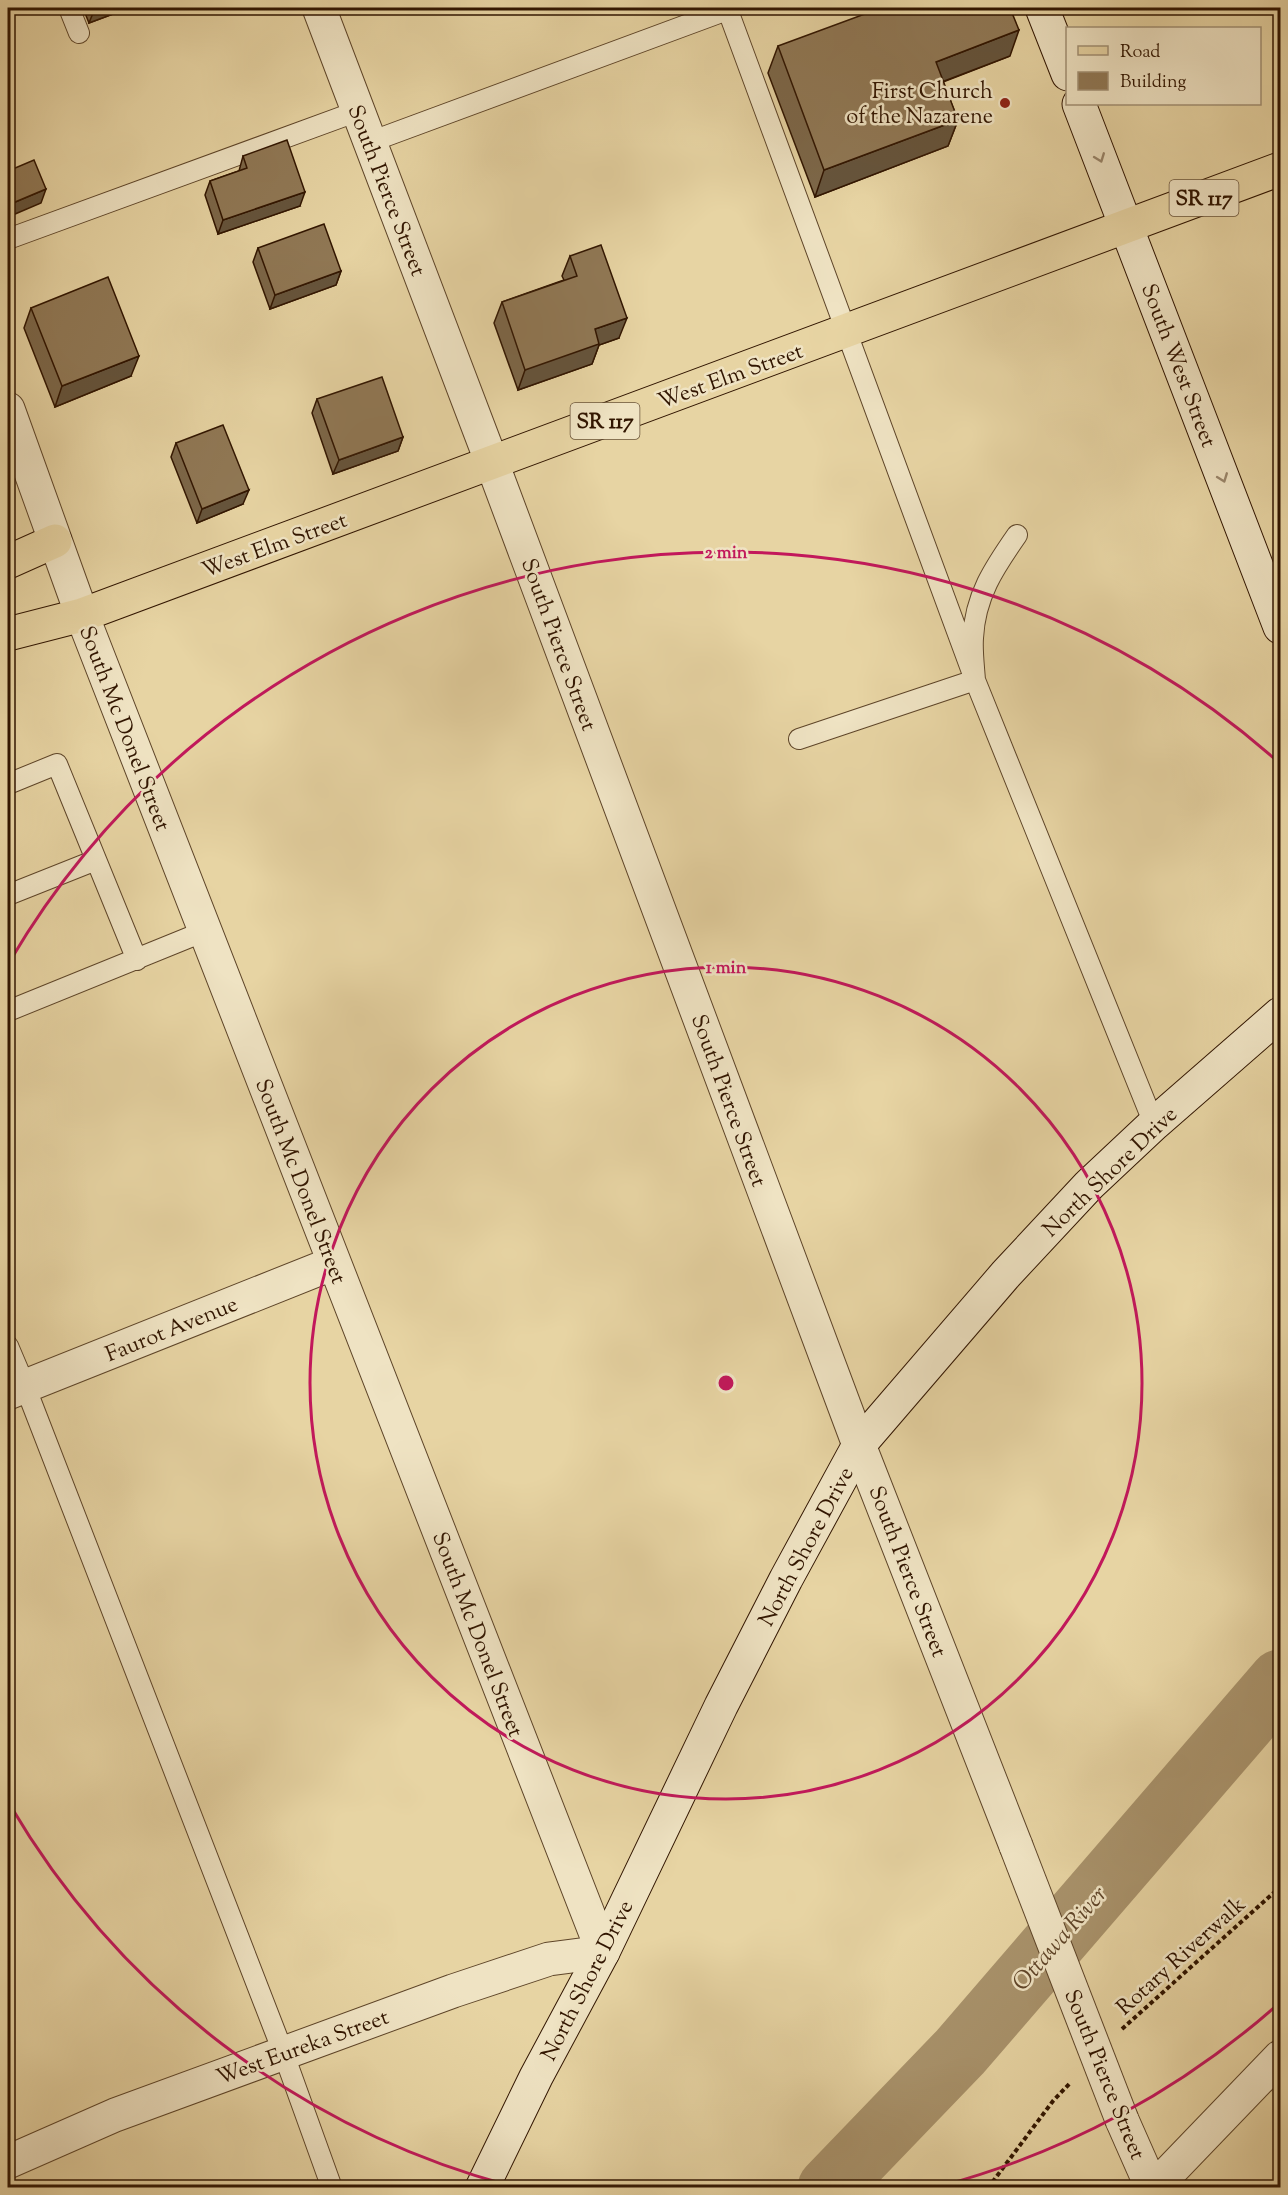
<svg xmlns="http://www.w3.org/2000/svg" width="1288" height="2195" viewBox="0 0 1288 2195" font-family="'Sorts Mill Goudy',serif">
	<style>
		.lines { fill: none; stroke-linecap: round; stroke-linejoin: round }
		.river { stroke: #a9936c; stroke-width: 63 }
		.lane-casing { stroke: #5e4529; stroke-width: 22 }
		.street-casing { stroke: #5e4529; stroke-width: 35 }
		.secondary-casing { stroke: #311500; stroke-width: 35 }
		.primary-casing { stroke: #311500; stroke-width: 35 }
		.path { stroke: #311500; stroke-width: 4; stroke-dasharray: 4.5 3; stroke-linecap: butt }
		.lane { stroke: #efe3c3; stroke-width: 20 }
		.street { stroke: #efe3c3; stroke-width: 33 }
		.secondary { stroke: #efe3c3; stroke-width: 33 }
		.primary { stroke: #e7d4a3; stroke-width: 33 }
		.street-bridge-casing { stroke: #5e4529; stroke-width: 35; stroke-linecap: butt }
		.street-bridge { stroke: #efe3c3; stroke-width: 33 }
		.wall { fill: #7c6749; stroke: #311500; stroke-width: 1.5 }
		.shaded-wall { fill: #65543c; stroke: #311500; stroke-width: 1.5 }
		.building { fill: #907855; stroke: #311500; stroke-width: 1.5 }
		.oneway { stroke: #9a866b }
		.ring { fill: none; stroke: #c2185b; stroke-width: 3 }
		.poi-dot { fill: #8f2418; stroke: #efe3c3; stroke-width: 2 }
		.labels { text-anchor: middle; stroke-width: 5; stroke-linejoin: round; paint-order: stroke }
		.shield { fill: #efe3c3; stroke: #6a533a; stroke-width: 1.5 }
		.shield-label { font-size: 21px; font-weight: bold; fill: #311500 }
		.poi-label { font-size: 22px; fill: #311500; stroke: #efe3c3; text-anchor: end }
		.street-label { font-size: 22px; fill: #311500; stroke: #efe3c3 }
		.water-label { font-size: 24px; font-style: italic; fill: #61472b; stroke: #efe3c3 }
		.centre { fill: #c2185b; stroke: #efe3c3; stroke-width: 3 }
		.ring-label { font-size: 18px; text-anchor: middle; font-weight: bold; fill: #c2185b; stroke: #efe3c3; stroke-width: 5; stroke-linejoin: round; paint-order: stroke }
	</style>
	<rect width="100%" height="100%" fill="#e7d4a3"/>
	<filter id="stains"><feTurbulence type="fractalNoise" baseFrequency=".00333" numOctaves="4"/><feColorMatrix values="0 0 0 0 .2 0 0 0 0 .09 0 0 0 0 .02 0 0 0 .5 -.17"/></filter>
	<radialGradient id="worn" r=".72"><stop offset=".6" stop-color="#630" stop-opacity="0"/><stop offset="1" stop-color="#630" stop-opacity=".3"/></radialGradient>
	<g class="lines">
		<path class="river" d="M829,2188L960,2052L1280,1681"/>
		<g class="lane-casing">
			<path id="lane" d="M69,8L79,33
				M727,8L975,680L799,739
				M370,142L727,10
				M8,239L358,111
				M1017,535C994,568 975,596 973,638C972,651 974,666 975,680L1154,1124
				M8,784L57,764L137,960
				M8,895L96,860
				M8,1011L205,931
				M8,1346L25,1386L283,2052L332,2188"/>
		</g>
		<g class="street-casing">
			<path id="street" d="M319,8L492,463L859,1445L1016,1846
				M8,409L82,615L603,1952L549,1959L453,1991L115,2115L8,2162
				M8,1393L334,1263
				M1122,2120L1152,2188
				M1154,2188L1280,2057"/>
		</g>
		<g class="secondary-casing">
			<path id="secondary" d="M1042,8L1068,74
				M1079,104L1280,627
				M482,2188L536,2077L603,1952L721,1706L786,1579L859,1445L1006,1274L1089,1185L1154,1124L1280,1014"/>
		</g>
		<g class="primary-casing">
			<path id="primary" d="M8,562L55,541
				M8,634L82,615L1280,169"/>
		</g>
		<path class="path" d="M1122,2029L1280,1887
			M988,2188L1053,2101L1071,2082"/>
		<use href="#lane" class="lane"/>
		<use href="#street" class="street"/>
		<use href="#secondary" class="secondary"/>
		<use href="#primary" class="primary"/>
		<g class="street-bridge-casing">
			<path id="street-bridge" d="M1016,1846L1122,2120"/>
		</g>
		<use href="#street-bridge" class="street-bridge"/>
	</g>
	<path class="wall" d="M83,8H129L89,23Z
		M778,46L1010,56L943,82L958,120L948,146L815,197L768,73Z
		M243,156L300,206L218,234L205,195L210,181L239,171Z
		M258,248L341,271L336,285L270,309L253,262Z
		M570,256L619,338L599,345L592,364L518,390L494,323L502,302L564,280L562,276Z
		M31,308L131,376L55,407L24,328Z
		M317,399L403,437L398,451L333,474L312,413Z
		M176,443L243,504L197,523L171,457Z"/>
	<path class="shaded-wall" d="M95,8H129L89,23Z
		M864,8H872L863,11Z
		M1019,30L1010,56L926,88L936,62Z
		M958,120L948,146L815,197L824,170Z
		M46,189L41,203L8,217V205Z
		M305,192L300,206L218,234L223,220Z
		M341,271L336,285L270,309L275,295Z
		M627,318L619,338L599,345L592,364L518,390L525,370L595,329Z
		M139,356L131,376L55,407L62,386Z
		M403,437L398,451L333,474L339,460Z
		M249,490L243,504L197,523L202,509Z"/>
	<path class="building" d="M881,8H1010L1019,30L936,62L958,120L824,170L778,46Z
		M287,140L305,192L223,220L210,181L247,168L243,156Z
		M34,160L46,189L8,205V171Z
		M324,224L341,271L275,295L258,248Z
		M601,245L627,318L595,329L599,344L525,370L502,302L577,276L570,256Z
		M108,277L139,356L62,386L31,308Z
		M382,377L403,437L339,460L317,399Z
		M223,425L249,490L202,509L176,443Z"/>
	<defs><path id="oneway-chevron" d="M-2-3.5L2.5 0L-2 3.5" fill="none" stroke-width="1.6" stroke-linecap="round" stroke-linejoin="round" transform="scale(1.5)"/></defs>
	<g class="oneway">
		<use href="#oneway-chevron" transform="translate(1100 158) rotate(69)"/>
		<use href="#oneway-chevron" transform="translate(1223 478) rotate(69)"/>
	</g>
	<g class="ring">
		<circle cx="726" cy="1383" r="416"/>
		<path d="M1277 2005A831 831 0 0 1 941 2186M511 2186A831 831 0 0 1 10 1805M10 961A831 831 0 0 1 1277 761"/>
	</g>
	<circle class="poi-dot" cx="1005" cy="103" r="6"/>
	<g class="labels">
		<g class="shield">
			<rect x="1169.5" y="180" width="69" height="36" rx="4.5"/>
			<rect x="570.5" y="403" width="69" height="36" rx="4.5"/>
		</g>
		<g class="shield-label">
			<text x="1204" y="205">SR 117</text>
			<text x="605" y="428">SR 117</text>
		</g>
		<g class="poi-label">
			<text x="993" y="98">First Church<tspan x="993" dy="25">of the Nazarene</tspan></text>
		</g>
		<g class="street-label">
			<text transform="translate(388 190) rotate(69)" y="8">South Pierce Street</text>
			<text transform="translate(1180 365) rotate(69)" y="8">South West Street</text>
			<text transform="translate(730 375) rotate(-20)" y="8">West Elm Street</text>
			<text transform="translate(274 544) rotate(-20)" y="8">West Elm Street</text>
			<text transform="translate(560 644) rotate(70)" y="8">South Pierce Street</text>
			<text transform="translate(126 728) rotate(69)" y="8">South Mc Donel Street</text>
			<text transform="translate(730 1100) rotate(70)" y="8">South Pierce Street</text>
			<text transform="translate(1109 1171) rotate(-44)" y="8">North Shore Drive</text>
			<text transform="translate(302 1181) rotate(69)" y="8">South Mc Donel Street</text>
			<text transform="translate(171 1328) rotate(-22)" y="8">Faurot Avenue</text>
			<text transform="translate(805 1546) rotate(-62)" y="8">North Shore Drive</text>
			<text transform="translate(909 1571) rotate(69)" y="8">South Pierce Street</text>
			<text transform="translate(479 1634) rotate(69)" y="8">South Mc Donel Street</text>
			<text transform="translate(1180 1955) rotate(-42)" y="8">Rotary Riverwalk</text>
			<text transform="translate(586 1980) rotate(-63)" y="8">North Shore Drive</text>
			<text transform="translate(302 2046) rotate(-20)" y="8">West Eureka Street</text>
			<text transform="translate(1106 2074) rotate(68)" y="8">South Pierce Street</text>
		</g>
		<g class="water-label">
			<text transform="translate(1059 1938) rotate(-49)" y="8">Ottawa River</text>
		</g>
	</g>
	<circle cx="726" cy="1383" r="9" class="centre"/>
	<g class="ring-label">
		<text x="726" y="558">2 min</text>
		<text x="726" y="973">1 min</text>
	</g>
	<rect width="1288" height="2195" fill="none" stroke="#e7d4a3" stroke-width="30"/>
	<rect x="9" y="9" width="1270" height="2177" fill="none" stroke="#311500" stroke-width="3"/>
	<rect x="15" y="15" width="1258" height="2165" fill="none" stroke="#311500" stroke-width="1.5"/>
	<rect x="1066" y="27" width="195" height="78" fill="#efe3c3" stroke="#a39175" stroke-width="1.5"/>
	<rect x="1078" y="46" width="30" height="9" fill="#e7d4a3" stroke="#a39175" stroke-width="1.5"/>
	<text x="1120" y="57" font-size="18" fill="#311500">Road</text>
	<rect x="1078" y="72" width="30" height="18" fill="#907855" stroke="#a39175" stroke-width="1.5"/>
	<text x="1120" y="87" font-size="18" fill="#311500">Building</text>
	<rect width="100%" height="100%" filter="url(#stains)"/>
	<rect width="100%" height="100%" fill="url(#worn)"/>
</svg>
